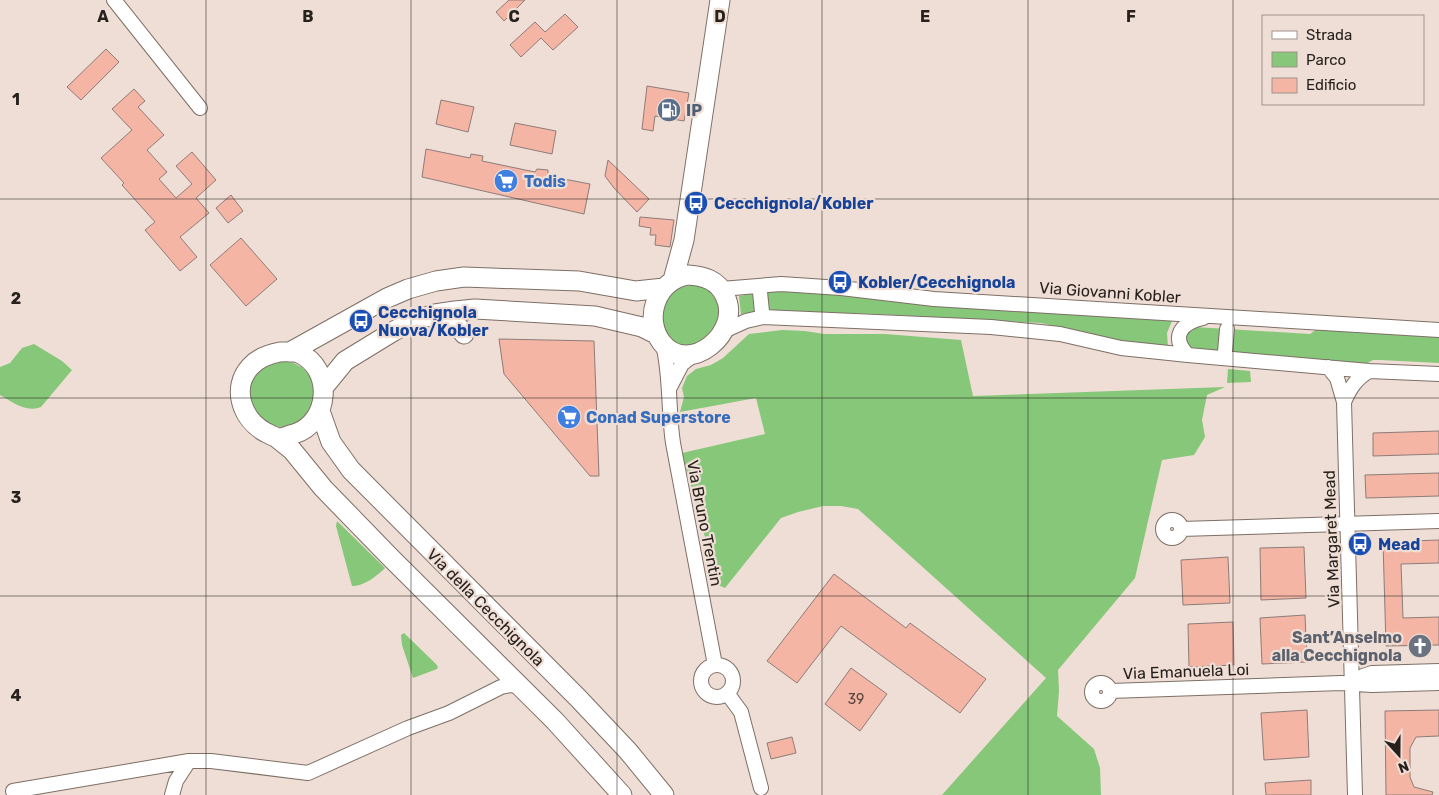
<svg xmlns="http://www.w3.org/2000/svg" width="1439" height="795" viewBox="0 0 1439 795" font-family="Rubik,sans-serif">
	<style>
		.green { fill: #86c779 }
		.building { fill: #f4b5a5; stroke: #8e7c78 }
		.lines { fill: none; stroke-linecap: round; stroke-linejoin: round }
		.street-casing { stroke: #7e6f66; stroke-width: 16 }
		.secondary-casing { stroke: #7e6f66; stroke-width: 21 }
		.street { stroke: #fff; stroke-width: 14 }
		.secondary { stroke: #fff; stroke-width: 19 }
		.grid { fill: none; stroke: #27211d; stroke-width: 1; stroke-opacity: 0.55 }
		.labels { text-anchor: middle; stroke-width: 4.5; stroke-linejoin: round; paint-order: stroke }
		.number-label { font-size: 14px; fill: #5a463f }
		.service-label { font-size: 16px; font-weight: bold; fill: #4e5e75; stroke: #efded5; text-anchor: start }
		.shop-label { font-size: 16px; font-weight: bold; fill: #366cbe; stroke: #efded5; text-anchor: start }
		.transit-label { font-size: 16px; font-weight: bold; fill: #164399; stroke: #efded5; text-anchor: start }
		.street-label { font-size: 16px; fill: #27211d; stroke: #efded5 }
		.worship-label { font-size: 16px; font-weight: bold; fill: #5b616d; stroke: #efded5; text-anchor: end }
		.grid-label { font-size: 16px; text-anchor: middle; font-weight: bold; fill: #27211d; stroke: #efded5; stroke-width: 4.5; stroke-linejoin: round; paint-order: stroke }
	</style>
	<rect width="100%" height="100%" fill="#efded5"/>
	<path class="green" d="M691,285C716,285 716,297 722,318C717,325 712,334 706,340C703,342 698,343 695,344C656,355 644,294 691,285Z
		M782,291L844,295L945,306L1172,321L1167,333L1168,347L1122,342L1041,323L876,314L765,311L763,292Z
		M757,293L760,312L741,314L739,296Z
		M1195,327L1310,334L1317,329L1439,337V363L1380,360H1373L1366,364L1193,349L1189,348L1185,344V334Z
		M782,330L805,331L824,334H885L961,340L973,396L1225,387L1207,395L1202,420L1205,437L1194,455L1162,460L1135,578L1058,670L1059,691L1057,716L1094,749L1100,768L1101,795H942L1046,678L858,509L841,506H823L798,512L781,518L725,588L718,585L682,453L765,434L756,398L680,412L684,397L682,388L687,376L696,369L711,365L723,358L749,334Z
		M34,344L62,361L72,370L41,407C25,413 13,402 0,395V367L10,363L22,348Z
		M249 394a33 33 0 1 1 66 0a33 33 0 1 1-66 0Z
		M1228,369L1250,371L1251,382L1227,383Z
		M337,521L385,568C377,576 363,587 352,586L336,526Z
		M404,633L436,664L438,667L437,669L413,678L402,645L401,635Z"/>
	<path class="building" d="M509,0H525L504,21L496,12Z
		M565,14L578,27L553,50L541,38L521,57L510,45L535,22L545,32Z
		M106,49L119,62L81,100L67,87Z
		M647,86L689,93L684,121L655,116L653,131L642,129Z
		M134,89L145,101L138,107L164,135L147,150L167,172L159,179L176,198L192,184L176,166L192,152L216,180L196,198L209,213L180,237L197,257L180,271L145,230L155,222L122,185L124,183L101,158L132,130L112,109Z
		M441,100L474,107L468,132L436,124Z
		M515,123L556,131L552,154L510,145Z
		M426,149L470,158L471,154L483,156L482,161L535,172L537,169L548,170V176L590,184L584,214L422,177Z
		M608,160L649,199L637,212L614,188L605,176Z
		M231,195L243,211L228,223L216,208Z
		M640,217L674,220L670,247L655,245L656,235H650L651,228L639,226Z
		M241,238L277,279L246,306L210,265Z
		M499,339L594,341L599,476H590L504,374Z
		M1439,431V454L1373,456V433Z
		M1439,473V496L1366,498L1365,475Z
		M1439,540V563L1401,564L1403,618L1439,617V645L1386,646L1383,542Z
		M1304,547L1306,598L1261,600L1260,548Z
		M1228,557L1230,603L1183,605L1181,560Z
		M834,574L906,628L910,623L986,679L960,713L841,626L797,683L767,661Z
		M1305,615L1307,662L1262,664L1260,618Z
		M1233,622L1234,665L1189,667L1188,624Z
		M851,668L887,694L860,731L825,704Z
		M1307,710L1309,757L1264,760L1261,713Z
		M1439,710V736L1416,737L1410,748V777L1414,787L1433,792L1432,795H1386L1385,711Z
		M792,737L796,753L771,759L767,743Z
		M1311,780V795H1266L1265,783Z"/>
	<g class="lines">
		<g class="street-casing">
			<path id="street" d="M114,0L200,108
				M721,289L781,284L841,288L934,299L1439,330
				M760,292L762,312
				M724,331L746,321L763,317L991,327L1060,334L1121,348L1188,355L1369,371L1439,374
				M663,344C671,377 668,410 673,443L715,665
				M1225,352L1227,329
				M1188,355C1170,337 1181,323 1203,318
				M1328,367L1337,378L1344,402L1355,795
				M670,387L682,364L695,354
				M1344,402C1350,388 1356,379 1369,371
				M1163 529a9 9 0 1 1 18 0a9 9 0 1 1-18 0Z
				M1181,529L1439,521
				M701 681a16 16 0 1 1 32 0a16 16 0 1 1-32 0Z
				M1092 692a9 9 0 1 1 18 0a9 9 0 1 1-18 0Z
				M1353,683L1363,676L1372,673L1439,671
				M1110,691L1341,683L1372,685L1439,683
				M727,693L741,712L761,788
				M13,791L189,761H211L308,773L408,728L449,713L501,687L511,685L517,686L523,690
				M172,795L176,781L189,761"/>
		</g>
		<g class="secondary-casing">
			<path id="secondary" d="M688,275C704,276 718,280 725,296C743,332 689,377 662,343C643,318 656,281 688,275Z
				M673,280L684,240L720,0
				M432,317C445,315 457,323 464,334
				M280,352C286,352 293,351 299,353C334,369 330,423 294,434C289,435 283,438 279,438C274,437 269,434 265,432C242,419 231,388 250,367C258,358 269,354 280,352Z
				M290,352L387,298L408,289L436,281L464,277L491,278L579,281L636,291L664,288
				M323,388L345,361L394,331L413,321L435,314L455,311L475,309L595,316L642,327L656,334
				M320,411L331,442L351,470L578,698L628,751L664,795
				M277,438L292,450L323,488L390,557L555,721L622,795"/>
		</g>
		<use href="#street" class="street"/>
		<use href="#secondary" class="secondary"/>
	</g>
	<path class="grid" d="M206,0V795M411,0V795M617,0V795M822,0V795M1028,0V795M1233,0V795M0,199H1439M0,398H1439M0,596H1439"/>
	<defs>
		<g id="fuel-disc" transform="scale(1.25)"><circle r="9.5" fill="#5c6f8a" stroke="#efded5"/><path d="M-5.5-6h7V0h2V4h1.3V-2.5L3-4.5l.8-.8L6-3V5H2.5V1h-1V6h-7ZM-4.2-4.7v3.2H.2V-4.7Z" fill="#fff"/></g>
		<g id="supermarket-disc" transform="scale(1.25)"><circle r="9.5" fill="#3f7fe0" stroke="#efded5"/><path d="M-6-5.5h2.5l.6 2H6L4.5 2H-2.5L-4.4-4H-6ZM-1.5 3.2a1.3 1.3 0 1 0 .1 0ZM3 3.2a1.3 1.3 0 1 0 .1 0Z" fill="#fff"/></g>
		<g id="bus-disc" transform="scale(1.25)"><circle r="9.5" fill="#1a4fb4" stroke="#efded5"/><path d="M-5-6H5V4H4V6H2V4H-2V6H-4V4H-5ZM-3.5-4V0h7V-4ZM-3.5 1.2v1.5H-2V1.2ZM2 1.2v1.5H3.5V1.2Z" fill="#fff"/></g>
		<g id="church-disc" transform="scale(1.25)"><circle r="9.5" fill="#6b7280" stroke="#efded5"/><path d="M-1.2-6h2.4v3.5h3.3v2.4h-3.3V6h-2.4V-.1h-3.3v-2.4h3.3Z" fill="#fff"/></g>
	</defs>
	<g fill-rule="evenodd">
		<use href="#fuel-disc" x="669" y="110"/>
		<use href="#supermarket-disc" x="506" y="181"/>
		<use href="#bus-disc" x="696" y="203"/>
		<use href="#bus-disc" x="840" y="282"/>
		<use href="#bus-disc" x="361" y="321"/>
		<use href="#supermarket-disc" x="569" y="417"/>
		<use href="#bus-disc" x="1360" y="544"/>
		<use href="#church-disc" x="1420" y="646"/>
	</g>
	<g class="labels">
		<g class="number-label">
			<text x="856" y="704">39</text>
		</g>
		<g class="service-label">
			<text x="686" y="116">IP</text>
		</g>
		<g class="shop-label">
			<text x="524" y="187">Todis</text>
			<text x="586" y="423">Conad Superstore</text>
		</g>
		<g class="transit-label">
			<text x="714" y="209">Cecchignola/Kobler</text>
			<text x="858" y="288">Kobler/Cecchignola</text>
			<text x="378" y="318">Cecchignola<tspan x="378" dy="18">Nuova/Kobler</tspan></text>
			<text x="1378" y="550">Mead</text>
		</g>
		<g class="street-label">
			<text transform="translate(1110 292) rotate(4)" y="6">Via Giovanni Kobler</text>
			<text transform="translate(705 523) rotate(79)" y="6">Via Bruno Trentin</text>
			<text transform="translate(1331 539) rotate(-92)" y="6">Via Margaret Mead</text>
			<text transform="translate(486 607) rotate(45)" y="6">Via della Cecchignola</text>
			<text transform="translate(1186 671) rotate(-2)" y="6">Via Emanuela Loi</text>
		</g>
		<g class="worship-label">
			<text x="1402" y="643">Sant’Anselmo<tspan x="1402" dy="18">alla Cecchignola</tspan></text>
		</g>
	</g>
	<g class="grid-label">
		<text x="103" y="22">A</text>
		<text x="308" y="22">B</text>
		<text x="514" y="22">C</text>
		<text x="720" y="22">D</text>
		<text x="925" y="22">E</text>
		<text x="1131" y="22">F</text>
		<text x="16" y="105">1</text>
		<text x="16" y="304">2</text>
		<text x="16" y="503">3</text>
		<text x="16" y="701">4</text>
	</g>
	<rect x="1262" y="15" width="162" height="90" fill="#efded5" stroke="#9f928b"/>
	<rect x="1272" y="31" width="25" height="8" fill="#ffffff" stroke="#9f928b"/>
	<text x="1306" y="40" font-size="15" fill="#27211d">Strada</text>
	<rect x="1272" y="52" width="25" height="15" fill="#86c779" stroke="#9f928b"/>
	<text x="1306" y="65" font-size="15" fill="#27211d">Parco</text>
	<rect x="1272" y="78" width="25" height="15" fill="#f4b5a5" stroke="#9f928b"/>
	<text x="1306" y="90" font-size="15" fill="#27211d">Edificio</text>
	<g transform="translate(1399 755) rotate(159)" stroke="#efded5" stroke-width="4" paint-order="stroke">
	<path d="M0-4L9 19L0 12L-9 19Z" fill="#27211d"/>
	<text y="-8" font-size="14" font-weight="bold" text-anchor="middle" fill="#27211d">N</text>
	</g>
</svg>
